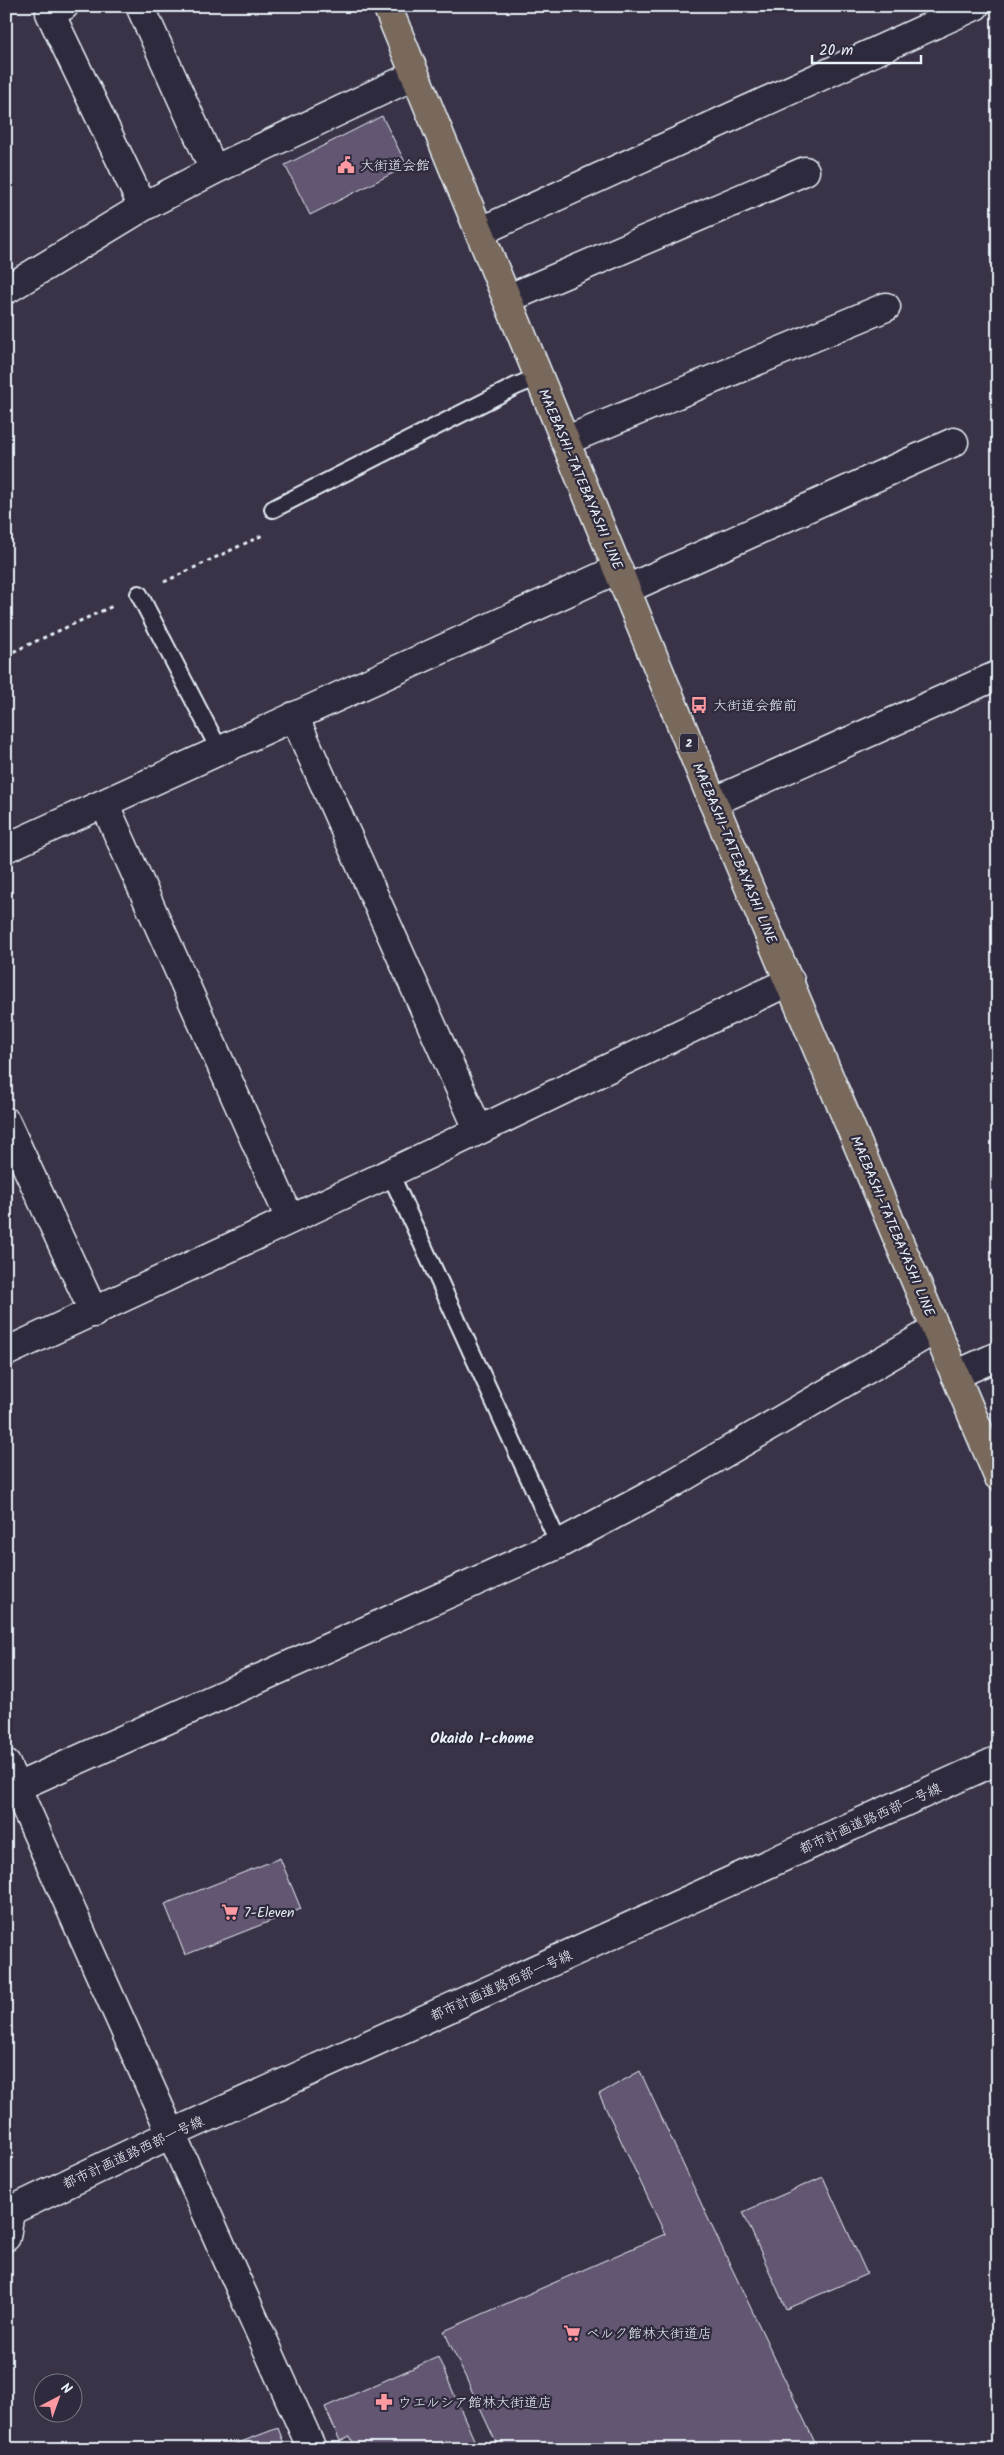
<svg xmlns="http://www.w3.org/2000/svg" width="1004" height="2455" viewBox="0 0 1004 2455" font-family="Kalam,'Klee One',sans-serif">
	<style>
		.building { fill: #645672; stroke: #e8f1f8 }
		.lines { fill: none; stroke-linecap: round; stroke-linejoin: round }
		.lane-casing { stroke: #e8f1f8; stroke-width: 20 }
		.street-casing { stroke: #e8f1f8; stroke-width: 31 }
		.secondary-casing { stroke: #e8f1f8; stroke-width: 31 }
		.primary-casing { stroke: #e8f1f8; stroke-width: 31 }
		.path { stroke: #e8f1f8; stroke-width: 3; stroke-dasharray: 4 4; stroke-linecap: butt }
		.lane { stroke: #2f2a3d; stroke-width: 16 }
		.street { stroke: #2f2a3d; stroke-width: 28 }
		.secondary { stroke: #2f2a3d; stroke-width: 28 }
		.primary { stroke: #78695c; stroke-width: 28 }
		.labels { text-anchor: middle; stroke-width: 4.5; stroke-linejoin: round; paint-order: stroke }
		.shield { fill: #2f2a3d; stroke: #b0b5c0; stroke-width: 1 }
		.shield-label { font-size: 12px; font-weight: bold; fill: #e8f1f8 }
		.poi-label { font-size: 14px; fill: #e8f1f8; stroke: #2f2a3d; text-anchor: start }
		.street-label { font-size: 14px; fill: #e8f1f8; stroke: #2f2a3d }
		.neighbourhood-label { font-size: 15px; font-weight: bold; fill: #e8f1f8; stroke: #2f2a3d }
	</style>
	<rect width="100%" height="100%" fill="#3a3348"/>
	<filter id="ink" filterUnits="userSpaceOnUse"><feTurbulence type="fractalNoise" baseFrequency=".02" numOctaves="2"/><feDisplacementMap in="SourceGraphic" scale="10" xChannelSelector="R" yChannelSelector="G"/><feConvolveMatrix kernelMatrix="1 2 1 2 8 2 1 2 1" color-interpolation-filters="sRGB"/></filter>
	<g filter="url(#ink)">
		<path class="building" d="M382,116L407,166L310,215L285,165Z
			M280,1858L301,1909L185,1955L165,1904Z
			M640,2071L706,2214L818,2449H499L444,2331L665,2234L599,2094Z
			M823,2177L867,2274L786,2309L743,2212Z
			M438,2357L478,2449H356L350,2436L340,2441L325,2407Z
			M278,2428L286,2449H235L233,2445Z"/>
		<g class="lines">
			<g class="lane-casing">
				<path id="lane" d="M273,509L516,386L538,377
					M139,594L220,751
					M390,1173L559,1544"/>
			</g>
			<g class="street-casing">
				<path id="street" d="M64,6L50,13L143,207
					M140,6L214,170
					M479,232L975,6
					M6,290L143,207L214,170L415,75
					M507,299L805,171
					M565,441L886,307
					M627,589L954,442
					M294,716L478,1129
					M713,802L998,675
					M105,805L290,1219
					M6,848L618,569
					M6,1122L94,1313
					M6,1352L390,1173L790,981
					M955,1375L998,1356
					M6,1764L312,2449
					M6,1792L559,1544L675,1482L936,1329
					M6,2209L10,2211L6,2237"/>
			</g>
			<g class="secondary-casing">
				<path id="secondary" d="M6,2213L171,2134L998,1760"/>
			</g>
			<g class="primary-casing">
				<path id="primary" d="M387,6L713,802L998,1476"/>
			</g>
			<path class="path" d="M164,582L265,534
				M6,655L115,605"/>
			<use href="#lane" class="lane"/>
			<use href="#street" class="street"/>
			<use href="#secondary" class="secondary"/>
			<use href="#primary" class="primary"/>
		</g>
	</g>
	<defs>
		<g id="civic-bare" transform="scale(1.35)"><path d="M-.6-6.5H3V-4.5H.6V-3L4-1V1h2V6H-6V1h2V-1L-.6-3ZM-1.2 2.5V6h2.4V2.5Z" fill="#ff9aa2" stroke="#2f2a3d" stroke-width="2.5" paint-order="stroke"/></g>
		<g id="bus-bare" transform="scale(1.35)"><path d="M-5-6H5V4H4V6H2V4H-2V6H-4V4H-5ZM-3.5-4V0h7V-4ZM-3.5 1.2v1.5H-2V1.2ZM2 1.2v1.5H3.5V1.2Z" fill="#ff9aa2" stroke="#2f2a3d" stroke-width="2.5" paint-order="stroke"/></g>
		<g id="supermarket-bare" transform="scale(1.35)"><path d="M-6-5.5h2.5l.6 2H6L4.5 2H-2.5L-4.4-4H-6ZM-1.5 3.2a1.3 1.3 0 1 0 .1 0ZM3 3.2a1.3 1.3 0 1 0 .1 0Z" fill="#ff9aa2" stroke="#2f2a3d" stroke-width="2.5" paint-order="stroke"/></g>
		<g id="pharmacy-bare" transform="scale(1.35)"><path d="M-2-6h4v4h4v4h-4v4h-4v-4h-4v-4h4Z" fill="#ff9aa2" stroke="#2f2a3d" stroke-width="2.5" paint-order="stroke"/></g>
	</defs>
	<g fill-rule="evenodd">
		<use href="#civic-bare" x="346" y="165"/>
		<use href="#bus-bare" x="699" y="705"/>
		<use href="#supermarket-bare" x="230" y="1912"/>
		<use href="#supermarket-bare" x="572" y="2333"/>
		<use href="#pharmacy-bare" x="384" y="2402"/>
	</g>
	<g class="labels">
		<rect class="shield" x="680" y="733.5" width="18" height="19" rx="4"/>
		<g class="shield-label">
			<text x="689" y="747">2</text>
		</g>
		<g class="poi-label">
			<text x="360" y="170">大街道会館</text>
			<text x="713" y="710">大街道会館前</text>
			<text x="244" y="1917">7-Eleven</text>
			<text x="586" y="2338">ベルク館林大街道店</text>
			<text x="398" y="2407">ウエルシア館林大街道店</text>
		</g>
		<g class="street-label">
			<text transform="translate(581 479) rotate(67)" y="5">MAEBASHI-TATEBAYASHI LINE</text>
			<text transform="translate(735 853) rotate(67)" y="5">MAEBASHI-TATEBAYASHI LINE</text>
			<text transform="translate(893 1226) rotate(67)" y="5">MAEBASHI-TATEBAYASHI LINE</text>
			<text transform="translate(870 1818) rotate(-24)" y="5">都市計画道路西部一号線</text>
			<text transform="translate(501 1985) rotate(-24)" y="5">都市計画道路西部一号線</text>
			<text transform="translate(133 2152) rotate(-25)" y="5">都市計画道路西部一号線</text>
		</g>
		<g class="neighbourhood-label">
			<text x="482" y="1743">Okaido 1-chome</text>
		</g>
	</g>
	<rect width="1004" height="2455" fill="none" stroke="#2f2a3d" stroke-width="25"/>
	<rect x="12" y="12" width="979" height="2430" fill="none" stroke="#e8f1f8" stroke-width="2" filter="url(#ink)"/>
	<g transform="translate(58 2398) rotate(41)"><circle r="24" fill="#2f2a3d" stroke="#797a88"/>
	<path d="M0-4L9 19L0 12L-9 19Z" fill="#ff9aa2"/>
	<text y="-8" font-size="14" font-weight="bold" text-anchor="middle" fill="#e8f1f8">N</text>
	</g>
	<path d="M812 55v8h109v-8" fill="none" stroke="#e8f1f8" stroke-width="2.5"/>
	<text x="819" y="55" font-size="15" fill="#e8f1f8" stroke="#2f2a3d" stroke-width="4" paint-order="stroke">20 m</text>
</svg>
